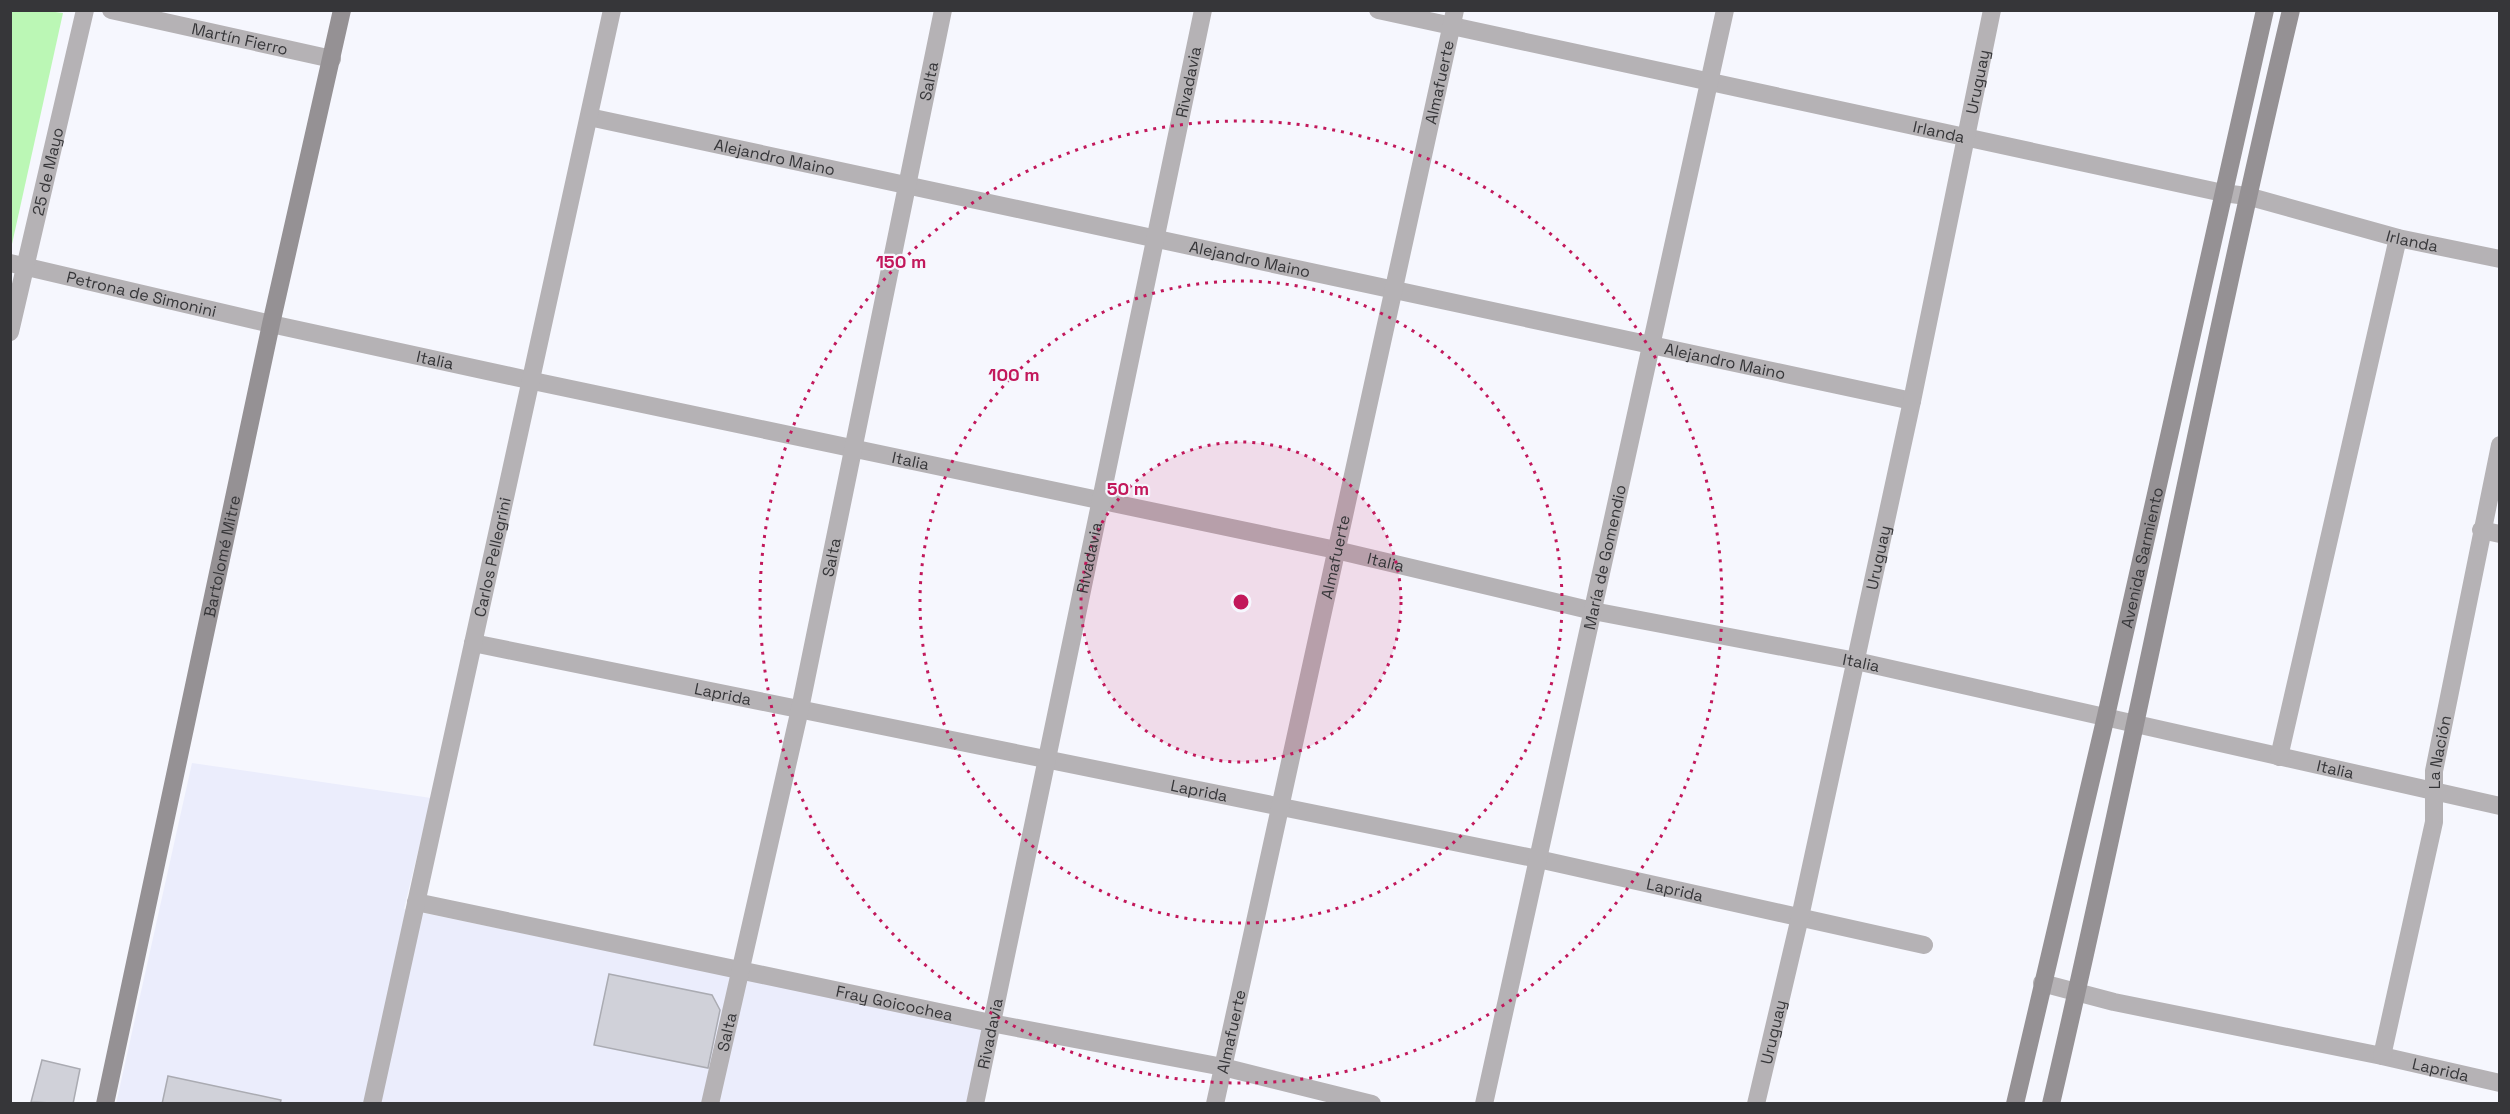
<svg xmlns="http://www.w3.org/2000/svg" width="2510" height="1114" viewBox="0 0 2510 1114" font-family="'Space Grotesk',sans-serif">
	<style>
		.built { fill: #ebedfc }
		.green { fill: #bbf7b5 }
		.building { fill: #d0d1d9; stroke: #aaabb2; stroke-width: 1.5 }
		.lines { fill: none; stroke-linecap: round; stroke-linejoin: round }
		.street { stroke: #b5b2b5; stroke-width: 18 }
		.secondary { stroke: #959194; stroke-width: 18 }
		.ring { fill: none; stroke: #c2185b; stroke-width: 3; stroke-dasharray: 3 6 }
		.labels { text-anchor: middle; stroke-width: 4.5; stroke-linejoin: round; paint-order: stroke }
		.street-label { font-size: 16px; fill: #363639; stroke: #f6f7fe }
		.centre { fill: #c2185b; stroke: #f6f7fe; stroke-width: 3 }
		.ring-label { font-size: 18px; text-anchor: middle; font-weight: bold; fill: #c2185b; stroke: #f6f7fe; stroke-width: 4.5; stroke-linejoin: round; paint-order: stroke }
	</style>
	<rect width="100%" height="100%" fill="#f6f7fe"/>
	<path class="built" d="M192,763L431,798L404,909L983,1028L967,1103L116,1104Z"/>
	<path class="green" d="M11,10L48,11L63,13L12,244Z"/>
	<path class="building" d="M609,974L712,995L720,1010L708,1068L594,1045Z
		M42,1060L80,1069L73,1104L31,1102Z
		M168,1076L281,1100L280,1104H162Z"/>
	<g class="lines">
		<g class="street">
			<path id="s1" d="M111,10L332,59"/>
			<path id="s2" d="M1378,10L2223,193L2247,196L2398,238L2500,259"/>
			<path id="s3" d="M589,117L1912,401"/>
			<path id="s4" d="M10,263L271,324L533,381L1336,550L1593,611L1856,661L2500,806"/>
			<path id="s5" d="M10,332L85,10"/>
			<path d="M2481,530L2500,534"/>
			<path id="s6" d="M473,643L1538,859L1924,945"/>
			<path d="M2279,757L2398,238"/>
			<path id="s7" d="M416,902L991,1023L1223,1067L1372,1104"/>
			<path id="s8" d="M2042,983L2114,1002L2382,1056L2500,1083"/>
			<path id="s9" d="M2382,1056L2434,822V771L2500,445"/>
			<path id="s10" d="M372,1104L612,10"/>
			<path id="s11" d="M710,1104L800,709L943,10"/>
			<path id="s12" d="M975,1104L1203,10"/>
			<path id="s13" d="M1215,1104L1455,10"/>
			<path id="s14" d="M1484,1104L1725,10"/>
			<path id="s15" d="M1756,1104L1800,917L1912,401L1992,10"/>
		</g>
		<g class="secondary">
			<path id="s16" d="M105,1104L271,324L342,10"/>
			<path id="s17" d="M2015,1104L2106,716L2265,10"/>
			<path d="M2051,1104C2136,740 2205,373 2291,10"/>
		</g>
	</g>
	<circle cx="1241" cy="602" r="160" fill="#c2185b" fill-opacity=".12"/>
	<g class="ring">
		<circle cx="1241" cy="602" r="160"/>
		<circle cx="1241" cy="602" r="321"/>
		<circle cx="1241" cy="602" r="481"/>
	</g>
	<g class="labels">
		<g class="street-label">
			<text dy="6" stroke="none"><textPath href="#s1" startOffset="132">Martín Fierro</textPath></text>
			<text dy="6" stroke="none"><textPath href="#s12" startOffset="1044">Rivadavia</textPath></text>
			<text dy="6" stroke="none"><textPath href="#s11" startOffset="1046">Salta</textPath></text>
			<text dy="6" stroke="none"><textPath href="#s13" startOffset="1046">Almafuerte</textPath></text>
			<text dy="6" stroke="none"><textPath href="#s15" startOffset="1046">Uruguay</textPath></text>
			<text dy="6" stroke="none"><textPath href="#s2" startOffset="574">Irlanda</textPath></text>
			<text dy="6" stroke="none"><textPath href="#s3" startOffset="190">Alejandro Maino</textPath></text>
			<text dy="6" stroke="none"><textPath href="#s5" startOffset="165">25 de Mayo</textPath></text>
			<text dy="6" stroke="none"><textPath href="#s2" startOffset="1060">Irlanda</textPath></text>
			<text dy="6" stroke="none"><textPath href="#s3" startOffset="676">Alejandro Maino</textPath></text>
			<text dy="6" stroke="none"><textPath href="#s4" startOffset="135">Petrona de Simonini</textPath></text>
			<text dy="6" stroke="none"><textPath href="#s4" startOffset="436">Italia</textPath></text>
			<text dy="6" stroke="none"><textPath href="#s3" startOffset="1162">Alejandro Maino</textPath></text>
			<text dy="6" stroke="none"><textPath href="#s4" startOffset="922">Italia</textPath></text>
			<text dy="6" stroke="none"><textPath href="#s16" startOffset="560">Bartolomé Mitre</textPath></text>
			<text dy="6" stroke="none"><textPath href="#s10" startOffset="560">Carlos Pellegrini</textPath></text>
			<text dy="6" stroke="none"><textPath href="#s12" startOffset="558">Rivadavia</textPath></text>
			<text dy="6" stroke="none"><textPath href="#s13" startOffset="560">Almafuerte</textPath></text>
			<text dy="6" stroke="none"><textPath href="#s14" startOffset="560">María de Gomendio</textPath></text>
			<text dy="6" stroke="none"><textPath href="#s17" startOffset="561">Avenida Sarmiento</textPath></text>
			<text dy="6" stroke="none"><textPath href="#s11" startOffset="560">Salta</textPath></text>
			<text dy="6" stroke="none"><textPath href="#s15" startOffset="560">Uruguay</textPath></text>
			<text dy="6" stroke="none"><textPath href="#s4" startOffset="1408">Italia</textPath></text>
			<text dy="6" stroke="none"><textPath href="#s4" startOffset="1894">Italia</textPath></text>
			<text dy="6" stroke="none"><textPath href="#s6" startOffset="255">Laprida</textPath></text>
			<text dy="6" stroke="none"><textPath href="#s9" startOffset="310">La Nación</textPath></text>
			<text dy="6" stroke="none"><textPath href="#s4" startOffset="2380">Italia</textPath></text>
			<text dy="6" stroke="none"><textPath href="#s6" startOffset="741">Laprida</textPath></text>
			<text dy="6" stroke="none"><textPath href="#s6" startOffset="1227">Laprida</textPath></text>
			<text dy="6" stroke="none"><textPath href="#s7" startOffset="489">Fray Goicochea</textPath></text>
			<text dy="6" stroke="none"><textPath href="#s13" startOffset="74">Almafuerte</textPath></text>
			<text dy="6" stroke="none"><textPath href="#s15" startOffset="74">Uruguay</textPath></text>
			<text dy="6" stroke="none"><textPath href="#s11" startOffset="74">Salta</textPath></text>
			<text dy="6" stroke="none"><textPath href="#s12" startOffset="72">Rivadavia</textPath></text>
			<text dy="6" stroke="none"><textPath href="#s8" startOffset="408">Laprida</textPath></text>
		</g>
	</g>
	<circle cx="1241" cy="602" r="9" class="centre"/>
	<g class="ring-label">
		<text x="901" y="268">150 m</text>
		<text x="1014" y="381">100 m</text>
		<text x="1128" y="495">50 m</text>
	</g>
	<rect width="2510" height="1114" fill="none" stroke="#363639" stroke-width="24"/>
</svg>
